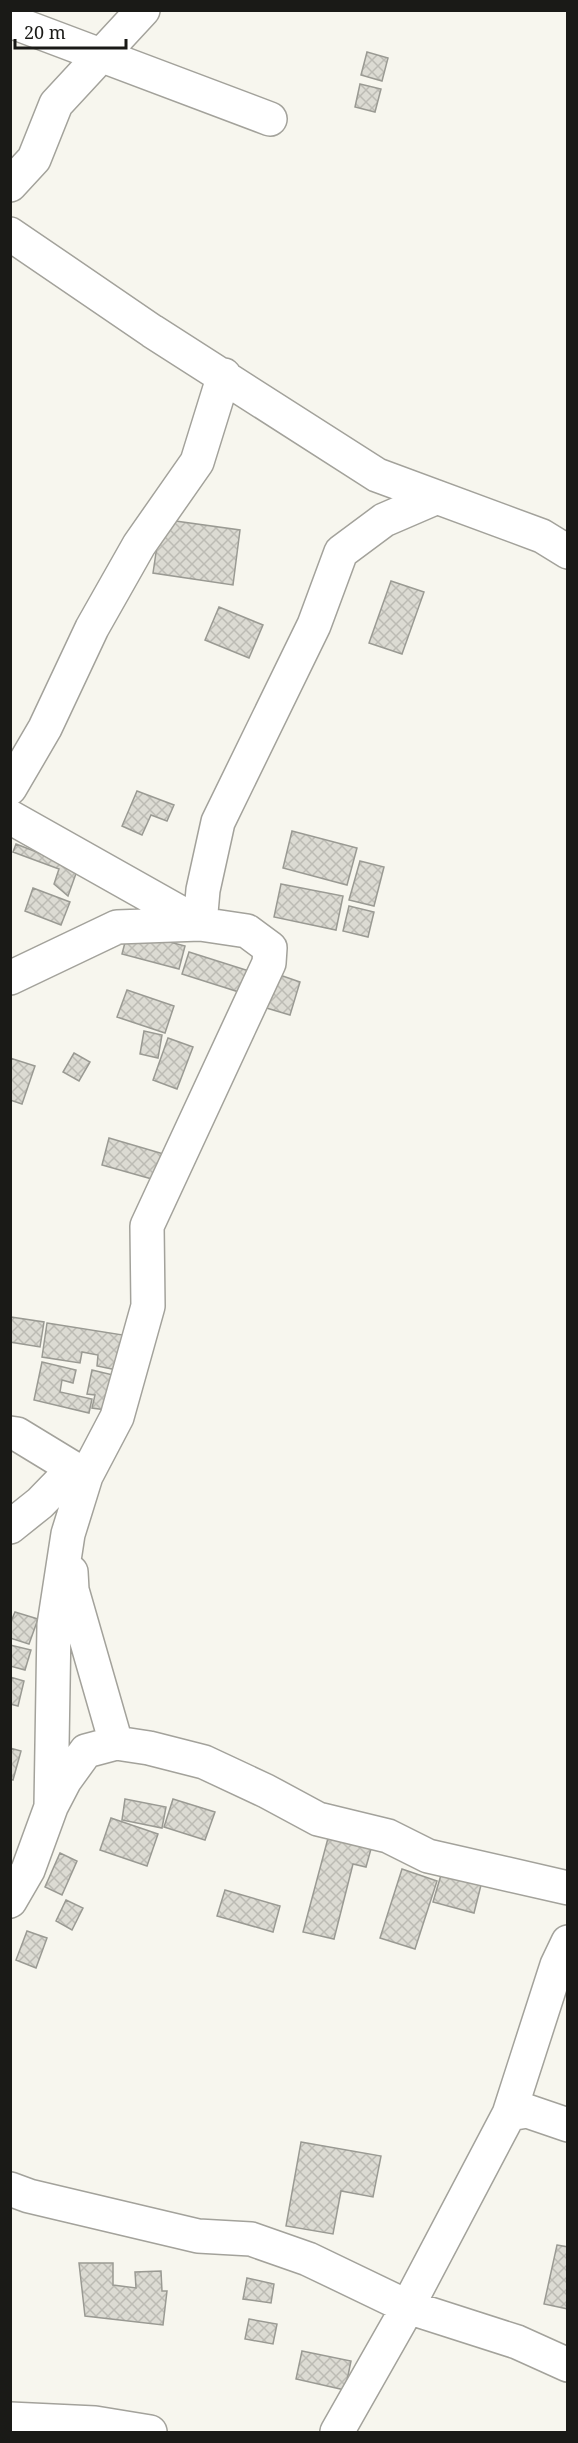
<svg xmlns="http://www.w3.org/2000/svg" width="578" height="2443" viewBox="0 0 578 2443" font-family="'Noto Serif',serif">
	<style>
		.building { fill: url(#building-cross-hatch); stroke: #9a9a93; stroke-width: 1.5 }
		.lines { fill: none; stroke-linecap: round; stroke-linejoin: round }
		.minor-casing { stroke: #a3a29b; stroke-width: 36 }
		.minor { stroke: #fff; stroke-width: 33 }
	</style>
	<defs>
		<pattern id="building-cross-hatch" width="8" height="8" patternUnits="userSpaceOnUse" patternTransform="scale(1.5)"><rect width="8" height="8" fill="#dcdbd3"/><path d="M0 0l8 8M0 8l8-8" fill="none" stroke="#bcbbb4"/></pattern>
	</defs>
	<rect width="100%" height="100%" fill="#f7f6ee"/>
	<path class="building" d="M367,52L388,58L382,81L361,75Z
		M360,84L381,89L375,112L355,107Z
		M161,519L240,530L233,585L153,573Z
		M391,581L424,592L402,654L369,643Z
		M219,607L263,625L249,658L205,640Z
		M137,791L174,805L167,821L151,815L142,835L122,826Z
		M292,831L357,848L347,885L283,868Z
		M16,844L78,868L68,896L54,884L59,869L13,852Z
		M360,861L384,867L374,906L349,900Z
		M281,884L343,896L336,930L274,917Z
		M33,888L70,902L61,925L25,911Z
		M349,906L374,912L368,937L343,931Z
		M128,931L185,946L179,969L122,954Z
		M189,952L249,971L242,993L182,974Z
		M274,973L300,982L290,1015L263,1007Z
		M127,990L174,1006L165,1033L117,1017Z
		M144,1031L162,1035L158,1058L140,1054Z
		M168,1038L193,1047L177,1089L153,1080Z
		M74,1053L90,1062L79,1081L63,1072Z
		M10,1058L35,1066L22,1104L10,1100Z
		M109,1138L167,1155L159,1181L102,1165Z
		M11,1317L44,1322L40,1347L10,1342Z
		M47,1323L123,1335L117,1370L97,1366L98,1355L82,1352L80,1363L42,1357Z
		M42,1362L76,1370L73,1383L62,1380L60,1392L92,1399L89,1413L34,1400Z
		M92,1370L113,1375L106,1410L92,1408L95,1395L87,1394Z
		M15,1612L38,1619L29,1644L10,1638V1624Z
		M10,1645L31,1650L25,1670L10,1666Z
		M10,1677L24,1681L18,1706L10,1704Z
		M10,1748L21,1751L13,1780L10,1779Z
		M125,1799L166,1807L162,1828L122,1820Z
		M173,1799L215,1812L205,1840L164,1827Z
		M111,1818L158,1834L147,1866L100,1850Z
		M331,1827L374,1838L366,1867L353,1864L334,1939L303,1932Z
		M60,1853L77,1861L62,1895L45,1887Z
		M402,1869L437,1881L415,1949L380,1938Z
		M441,1875L481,1885L474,1913L433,1902Z
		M225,1890L280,1906L273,1932L217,1916Z
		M66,1900L83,1908L72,1930L56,1921Z
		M27,1931L47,1938L36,1968L16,1960Z
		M301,2142L381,2156L373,2197L341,2191L333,2234L286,2226Z
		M557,2245L568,2247V2309L544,2304Z
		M79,2263H113V2285L136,2288L135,2272L161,2271L162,2291H167L163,2325L85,2316Z
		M247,2278L274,2284L271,2303L243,2299Z
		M249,2319L277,2324L273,2344L245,2339Z
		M302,2351L351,2361L345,2390L296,2379Z"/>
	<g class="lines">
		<g class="minor-casing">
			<path id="minor" d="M10,21L270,119
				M10,185L34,159L56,104L143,10
				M10,234L152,331L377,475L542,536L568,552
				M10,788L45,728L92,628L139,545L197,462L224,375
				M10,817L200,924
				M200,924L203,890L218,822L314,625L341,552L384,520L435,498
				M10,978L117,927L200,924L247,931L270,948L269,963L147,1226L148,1306L117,1417L86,1476L68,1534L54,1625L51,1807L28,1870L10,1901
				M10,1433L17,1434L86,1476
				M10,1527L40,1503L73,1469
				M71,1572L72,1590L116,1743
				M52,1805L65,1780L86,1751L116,1743L149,1748L204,1762L266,1791L318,1819L388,1836L428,1856L568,1888
				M509,2114L527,2111L568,2125
				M10,2189L29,2196L198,2236L251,2239L308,2259L408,2307L517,2342L568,2365
				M10,2419L95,2423L150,2432
				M337,2432L400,2321L509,2114L557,1965L568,1942"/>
		</g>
		<use href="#minor" class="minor"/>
	</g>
	<rect width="578" height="2443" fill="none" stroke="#1a1a17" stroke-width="24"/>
	<path d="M15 39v9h111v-9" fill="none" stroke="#1a1a17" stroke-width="3"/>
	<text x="24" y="39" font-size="18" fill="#1a1a17" stroke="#ffffff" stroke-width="4.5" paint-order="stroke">20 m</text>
</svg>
